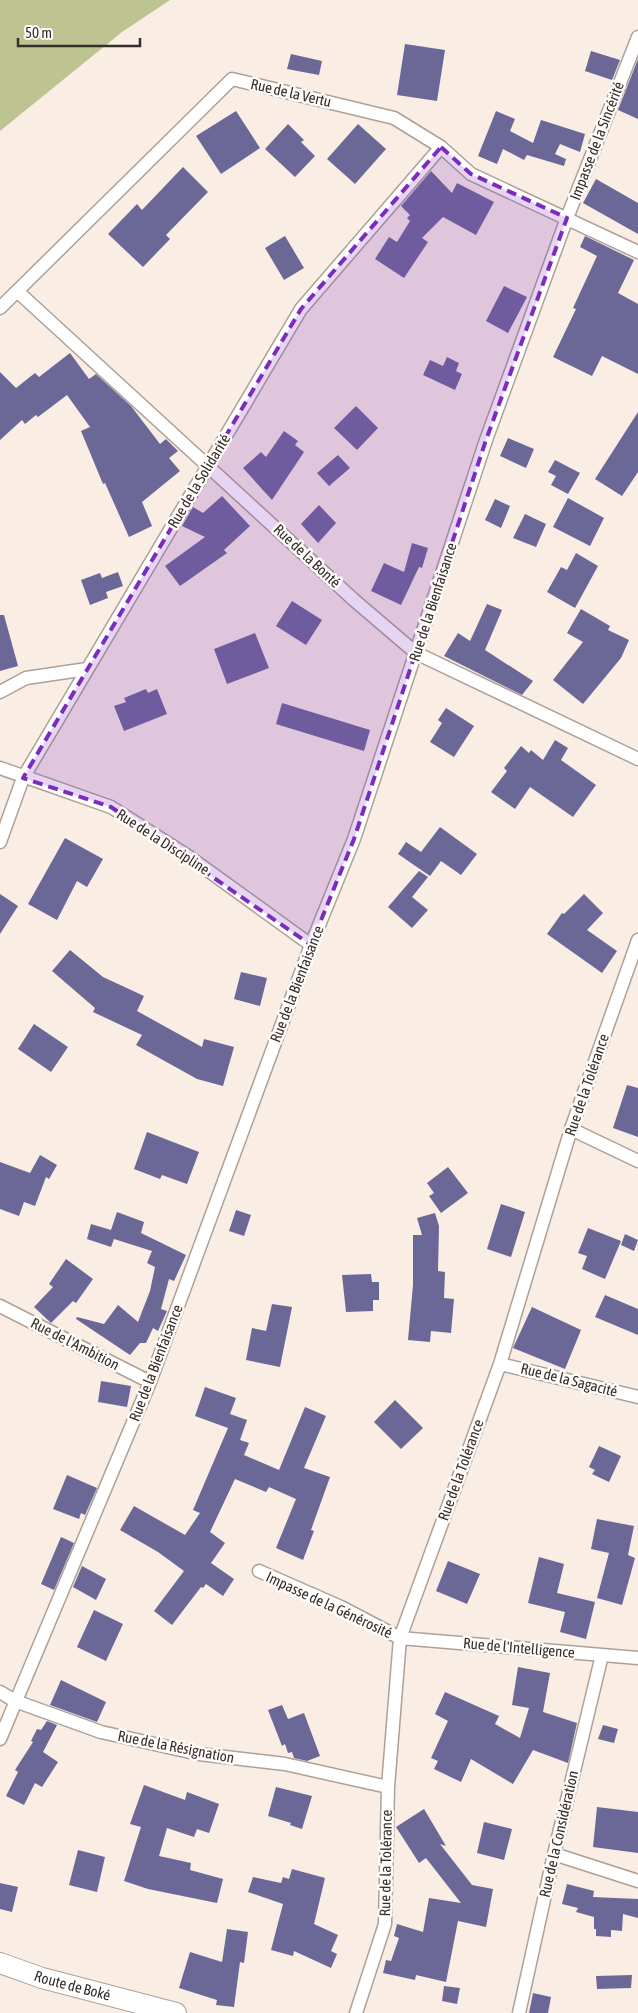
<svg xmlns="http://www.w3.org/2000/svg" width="638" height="2013" viewBox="0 0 638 2013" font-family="'Asap Condensed',sans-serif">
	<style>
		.green { fill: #bdc391 }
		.building { fill: #6b6898 }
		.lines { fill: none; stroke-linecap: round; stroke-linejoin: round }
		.minor-casing { stroke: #aca199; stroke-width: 15 }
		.primary-casing { stroke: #aca199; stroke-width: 22 }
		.minor { stroke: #fff; stroke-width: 12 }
		.primary { stroke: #fff; stroke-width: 20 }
		.marked { fill: #7b2cbf; fill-opacity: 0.2; stroke: #7b2cbf; stroke-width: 4; stroke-dasharray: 10 6; stroke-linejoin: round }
		.labels { text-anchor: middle; stroke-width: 5; stroke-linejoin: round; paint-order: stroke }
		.street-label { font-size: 15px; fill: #342f2c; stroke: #fffcfa }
	</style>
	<rect width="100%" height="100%" fill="#f9ede4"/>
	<path class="green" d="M0,0H170L122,32L0,131Z"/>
	<path class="building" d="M405,44L445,50L437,101L397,95Z
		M591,51L620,60L612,80L585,71Z
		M291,54L322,61L319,75L287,69Z
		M638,59V119L618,110Z
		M236,111L260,148L221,174L196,136Z
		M496,111L515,119L510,131L533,143L541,120L585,134L580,152L560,144L555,154L566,159L564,166L527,155L524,160L503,149L497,164L478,156Z
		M288,124L304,140L301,142L315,156L295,177L265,149Z
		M358,124L386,149L355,184L327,159Z
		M183,167L208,192L166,235L170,239L143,267L108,234L137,204L142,210Z
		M431,171L452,193L457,183L494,202L476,235L443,217L422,238L428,242L404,278L375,259L389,237L397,242L410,221L407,218L410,215L401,206Z
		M596,179L638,203V234L583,203Z
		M285,236L304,268L284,280L265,248Z
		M585,236L634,260L618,293L638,304V374L602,356L592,376L553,357L576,309L573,308L597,256L580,247Z
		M504,286L527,297L508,333L486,321Z
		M70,353L89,379L96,374L131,406L160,444L166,439L178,451L169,458L180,471L142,502L152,526L129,537L105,483L103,484L81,431L90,427L67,395L38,417L36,415L25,424L22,420L0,440V372L16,388L35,373L39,377Z
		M447,357L459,363L456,371L462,374L455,390L423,375L430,360L443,366Z
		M356,406L378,428L357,450L334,428Z
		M638,412V472L622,496L595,479Z
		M284,431L298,441L295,445L304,452L272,500L243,468L261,452L266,457Z
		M508,438L534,449L526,468L500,456Z
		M338,455L350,468L329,486L317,473Z
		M555,460L580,473L568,494L551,485L556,476L548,472Z
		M222,496L250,526L224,550L227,553L180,586L165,566L205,537L182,526L193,507L203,513Z
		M568,498L604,518L590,546L553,527Z
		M495,499L510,506L501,528L485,520Z
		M319,505L336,523L318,543L301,524Z
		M525,514L546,524L536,547L513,538Z
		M412,543L428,548L422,568L419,567L401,605L371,591L384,563L404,572Z
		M576,553L598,566L575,608L547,592L561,567L567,570Z
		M118,572L123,586L106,592L108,598L90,605L81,580L100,573L102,578Z
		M292,601L322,620L306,645L276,626Z
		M487,604L502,610L485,650L533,681L522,695L444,656L458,633L470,641Z
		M581,609L610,626L608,630L629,640L621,658L583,704L553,680L583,642L567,633Z
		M0,615H4L18,666L0,671Z
		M255,633L269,668L227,684L214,649Z
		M146,689L148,693L157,689L167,714L124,731L114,706L126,702L124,698Z
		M282,703L370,730L364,751L276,724Z
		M446,708L474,726L454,757L430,742L442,723L438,720Z
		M555,740L568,748L561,760L596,785L573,817L530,787L515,809L491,792L507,771L504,768L521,746L529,753L531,750L543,760Z
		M440,827L477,854L461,875L441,861L430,876L398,854L406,842L421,852Z
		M65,838L103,859L87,887L77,881L57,920L28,904Z
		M419,871L428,877L412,897L428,910L412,928L388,907Z
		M0,894L18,906L0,934Z
		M584,894L603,913L587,930L617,951L602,973L547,934L562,913L564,914Z
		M70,950L103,977L144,996L137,1011L202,1047L204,1039L234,1047L223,1086L197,1079L136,1045L142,1035L93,1012L95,1008L52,971Z
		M241,972L267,978L260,1006L234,999Z
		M34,1024L68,1047L51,1072L18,1049Z
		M627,1085L638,1088V1137L613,1128Z
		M147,1132L199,1152L187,1184L162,1175L160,1179L134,1169Z
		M40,1155L57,1165L49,1179L46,1177L35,1206L24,1202L19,1216L0,1209V1162L30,1173Z
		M448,1167L468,1193L441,1213L429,1196L434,1193L427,1183Z
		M501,1204L525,1212L511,1257L487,1249Z
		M236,1210L251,1215L244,1236L229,1231Z
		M117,1212L144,1222L141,1233L186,1255L174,1281L169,1279L161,1309L167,1311L158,1331L153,1328L146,1343H140L130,1355L76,1319L77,1317L104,1324L118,1305L138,1322L150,1291L155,1267L147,1263L152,1251L114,1239L111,1247L87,1239L91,1224L111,1230Z
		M435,1213L439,1226L438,1271L445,1272L444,1298L454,1299L451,1333L431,1331L430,1342L408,1340L413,1285V1235H422L417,1218Z
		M588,1228L621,1241L605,1279L582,1269L587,1256L578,1253Z
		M625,1234L638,1240L634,1251L621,1245Z
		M66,1259L93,1279L76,1303L73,1301L51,1323L34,1307L53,1287L49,1284Z
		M371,1274L372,1282H379V1300H373V1311L346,1312L342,1275Z
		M605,1295L638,1309V1335L595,1317Z
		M272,1304L292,1307L280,1367L246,1360L252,1328L266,1331Z
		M532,1307L581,1330L565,1369L513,1348Z
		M101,1381L131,1386L127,1407L98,1402Z
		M205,1387L236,1398L230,1414L247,1420L240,1440L249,1443L244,1455L279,1470L305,1407L326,1416L304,1468L330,1477L311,1530L314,1531L303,1560L276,1548L296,1499L269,1487L266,1492L235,1479L210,1532L225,1543L211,1563L234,1579L223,1596L206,1584L203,1588L201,1587L172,1625L154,1611L184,1571L158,1552L120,1530L134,1506L185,1535L200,1513L193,1510L228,1428L195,1416Z
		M395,1400L423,1428L401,1449L374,1422Z
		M599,1446L621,1456L609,1482L592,1474L595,1470L589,1467Z
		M67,1475L97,1488L85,1515L81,1513L79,1519L53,1509Z
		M597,1519L634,1526L628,1555L635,1558L622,1605L597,1598L609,1553L591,1549Z
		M61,1537L74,1543L54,1590L41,1584Z
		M539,1557L564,1564L557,1593L595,1602L586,1639L560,1632L565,1612L528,1603Z
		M448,1561L480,1574L467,1604L436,1591Z
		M82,1566L106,1579L96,1600L73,1587Z
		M94,1610L123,1624L106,1661L77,1647Z
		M518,1667L550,1673L543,1712L577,1723L568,1763L533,1750L513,1784L471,1759L461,1782L434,1769L438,1761L431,1758L448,1721L435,1714L445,1692L499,1716L495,1724L520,1738L529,1708L512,1705Z
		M61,1680L106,1702L97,1722L50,1705Z
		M282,1705L288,1719L304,1713L320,1756L307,1761L294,1758L292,1752L288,1753L285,1744L282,1746L268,1710Z
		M47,1721L57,1725L43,1752L58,1762L42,1787L35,1783L24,1805L6,1796L18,1772L15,1770L33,1742L31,1741L37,1729L41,1730Z
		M603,1725L618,1729L614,1743L598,1739Z
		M144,1785L185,1800L187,1792L219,1804L209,1833L197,1829L194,1837L167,1828L159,1856L191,1863L190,1870L223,1879L217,1903L148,1889L124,1881L141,1827L130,1824Z
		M276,1787L312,1796L302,1829L290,1825L291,1823L268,1816Z
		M597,1807L638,1812V1853L593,1847Z
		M424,1809L446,1846L440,1844L472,1885L493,1889L486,1927L458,1921L446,1982L416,1975L415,1980L383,1973L386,1960L391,1961L399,1938L394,1936L397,1924L423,1932L429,1898L461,1903L426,1858L419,1863L396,1827Z
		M484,1822L512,1829L504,1860L477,1853Z
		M78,1850L105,1857L97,1892L69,1885Z
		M292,1869L325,1878L314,1924L338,1935L331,1951L337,1954L331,1968L294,1951L293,1956L271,1950L283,1904L248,1892L253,1877L281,1883L283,1877L289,1879Z
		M0,1883L18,1887L12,1912L0,1909Z
		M567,1884L594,1891L593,1897L638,1899V1918L623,1914L622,1931L611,1930V1937L596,1936V1929H594V1917L576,1912L578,1908L562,1904Z
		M227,1929L248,1932L244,1963L240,1962L234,2007L216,2005L217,2000L179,1988L190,1952L222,1962Z
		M632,1975L631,1988L597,1989L596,1976Z
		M444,1986L460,1988L457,2004L442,2001Z
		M533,1993L551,1997L548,2013H529Z"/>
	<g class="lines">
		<g class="minor-casing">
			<path id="minor" d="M17,291L354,600L416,653L638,759
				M0,308L232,79L394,118L441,147L471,174L638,252
				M0,692L26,678L87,669
				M0,768L111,807L188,856L311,945
				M0,842L23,778L301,309L441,147
				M571,1129L638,1161
				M0,1306L150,1382
				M500,1364L638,1397
				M259,1571L341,1607L400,1638L638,1658
				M0,1692L15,1701L101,1732L199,1754L285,1764L388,1787
				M0,1739L150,1382L311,945L354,839L486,440L567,218L638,37
				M554,1854L638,1881
				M356,2013L385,1924L388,1787L400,1638L500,1364L571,1129L638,940
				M519,2013L554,1854L602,1655"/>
		</g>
		<g class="primary-casing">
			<g id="primary">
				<path id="s1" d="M0,1963L42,1978L176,2013"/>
			</g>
		</g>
		<use href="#minor" class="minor"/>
		<use href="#primary" class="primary"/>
	</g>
	<path class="marked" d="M441,147L471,174L567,218L486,440L354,839L311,945L111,807L23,778L301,309Z"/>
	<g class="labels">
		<g class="street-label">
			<text transform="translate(291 93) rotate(13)" y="5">Rue de la Vertu</text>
			<text transform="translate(597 141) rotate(-69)" y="5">Impasse de la Sincérité</text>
			<text transform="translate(199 481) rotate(-59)" y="5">Rue de la Solidarité</text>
			<text transform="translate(307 556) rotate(43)" y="5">Rue de la Bonté</text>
			<text transform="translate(433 602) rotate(-72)" y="5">Rue de la Bienfaisance</text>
			<text transform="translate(163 842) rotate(33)" y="5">Rue de la Discipline</text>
			<text transform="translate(297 984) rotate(-69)" y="5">Rue de la Bienfaisance</text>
			<text transform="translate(587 1085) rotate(-71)" y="5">Rue de la Tolérance</text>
			<text transform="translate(75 1344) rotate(27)" y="5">Rue de l'Ambition</text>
			<text transform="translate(156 1363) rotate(-69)" y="5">Rue de la Bienfaisance</text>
			<text transform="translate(569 1380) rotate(14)" y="5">Rue de la Sagacité</text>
			<text transform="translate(461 1470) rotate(-70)" y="5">Rue de la Tolérance</text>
			<text transform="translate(329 1605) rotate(25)" y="5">Impasse de la Générosité</text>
			<text transform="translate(519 1648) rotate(5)" y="5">Rue de l'Intelligence</text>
			<text transform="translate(176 1747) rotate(11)" y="5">Rue de la Résignation</text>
			<text transform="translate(559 1834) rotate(-77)" y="5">Rue de la Considération</text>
			<text transform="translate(386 1863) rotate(-89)" y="5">Rue de la Tolérance</text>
			<text dy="5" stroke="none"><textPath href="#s1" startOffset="76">Route de Boké</textPath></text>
		</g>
	</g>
	<path d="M18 38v8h122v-8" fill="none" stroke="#342f2c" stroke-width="2.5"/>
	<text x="25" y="38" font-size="15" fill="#342f2c" stroke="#fffcfa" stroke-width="4" paint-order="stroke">50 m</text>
</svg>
